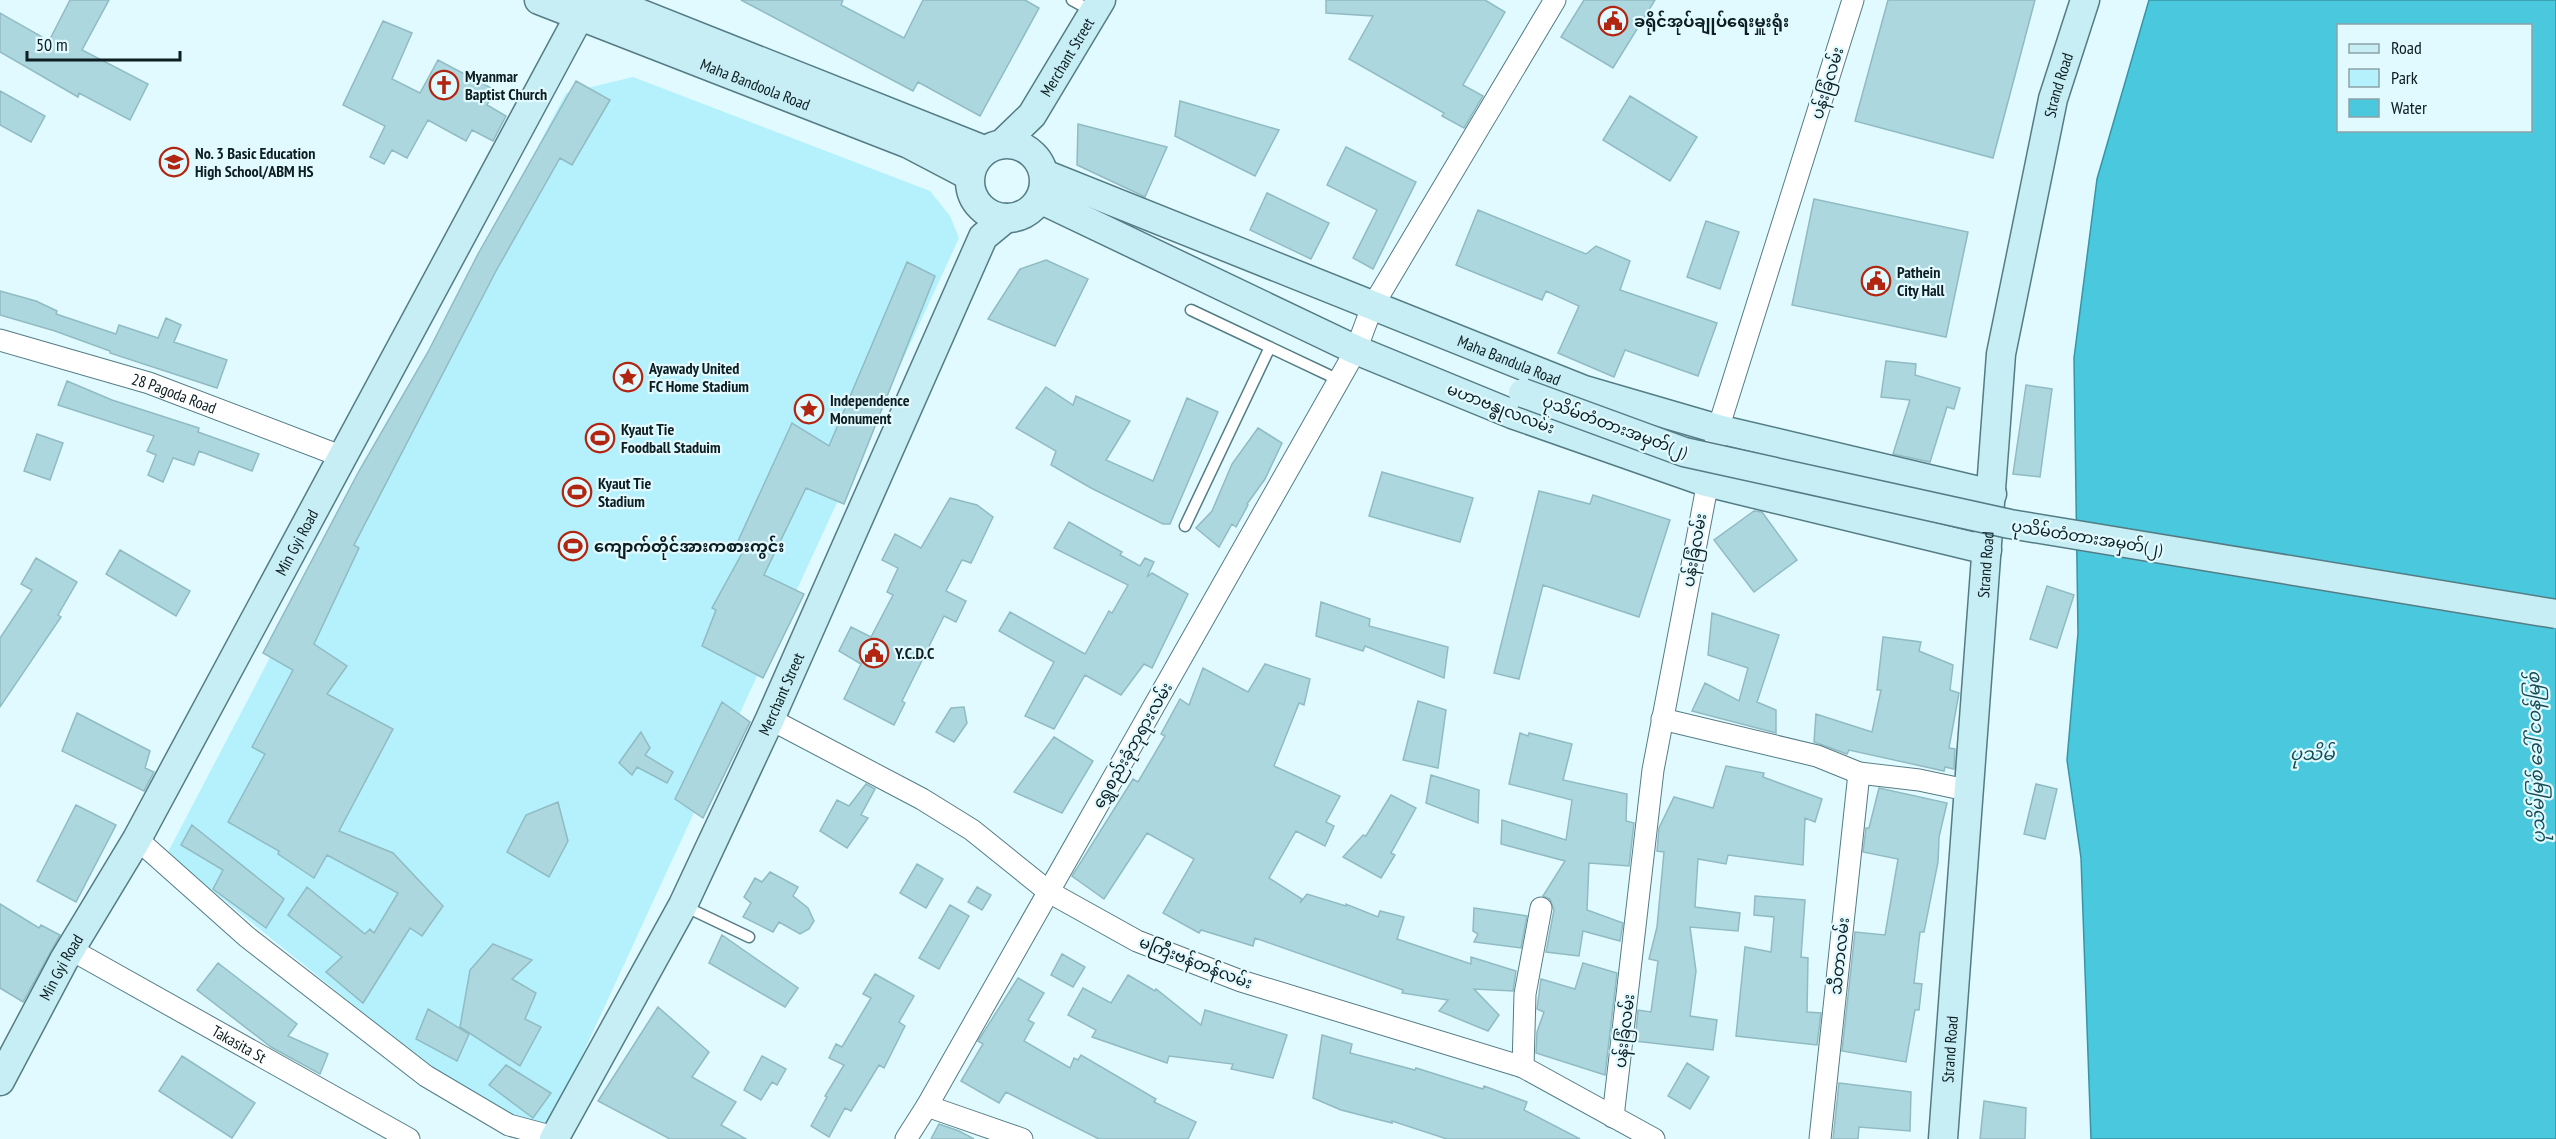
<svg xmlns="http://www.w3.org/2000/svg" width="2556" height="1139" viewBox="0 0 2556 1139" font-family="'PT Sans Narrow','Noto Sans Myanmar',sans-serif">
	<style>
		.green { fill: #b4f1fd }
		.water { fill: #4ac8de; stroke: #3895a5; stroke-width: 1.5; fill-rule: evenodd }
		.building { fill: #acd7df; stroke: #91bbc3; stroke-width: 1.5 }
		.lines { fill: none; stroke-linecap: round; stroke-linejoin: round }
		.lane-casing { stroke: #547c84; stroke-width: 13 }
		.street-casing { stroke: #547c84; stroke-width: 23 }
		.secondary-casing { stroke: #547c84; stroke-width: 31 }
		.lane { stroke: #fff; stroke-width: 10 }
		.street { stroke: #fff; stroke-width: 21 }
		.secondary { stroke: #c7eef5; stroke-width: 28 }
		.secondary-bridge-casing { stroke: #547c84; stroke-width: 31; stroke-linecap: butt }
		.secondary-bridge { stroke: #c7eef5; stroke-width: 28 }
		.labels { text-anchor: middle; stroke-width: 4.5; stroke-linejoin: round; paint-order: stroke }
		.poi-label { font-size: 16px; font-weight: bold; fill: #0d1d20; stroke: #e0faff; text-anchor: start }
		.street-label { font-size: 16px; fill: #0d1d20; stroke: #e0faff }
		.water-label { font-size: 18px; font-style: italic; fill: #164c56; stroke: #e0faff }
	</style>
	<rect width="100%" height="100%" fill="#e0faff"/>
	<path class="green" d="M633,77L930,191L950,216L959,238L550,1125L514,1135L167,854L566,93Z"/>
	<path class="water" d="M2149,0H2556V1139H2091L2081,858L2067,760L2078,633L2074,358L2097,179ZM2338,26H2530V130H2338Z"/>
	<path class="building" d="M70,0H109L82,50L148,84L130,120L79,93L78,97L0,52V13L49,41Z
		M741,0H843L841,5L904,38L923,0H1025L1039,8L980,116L918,82L913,91Z
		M1326,0H1485L1505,12L1463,85L1483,96L1464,128L1442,116L1444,113L1349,59L1373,16L1326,13Z
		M1584,0H1655L1613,68L1561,37Z
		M1888,0H2035L1993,158L1855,121Z
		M383,21L412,33L392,79L420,93L438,60L495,90L487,105L506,116L493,141L472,130L466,141L428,120L407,158L392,150L384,164L370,157L385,126L343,105Z
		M576,81L610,100L572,165L560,158L496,271L354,545L359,548L314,644L347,666L327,694L393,729L339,831L393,853L443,906L422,936L410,928L363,1003L326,972L342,957L288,915L307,887L365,934L370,929L374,933L398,893L327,855L314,878L278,854L279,851L228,822L265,754L252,747L293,670L263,653L359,471L428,352L478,254Z
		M0,91L45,116L31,142L0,125Z
		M1630,96L1697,137L1670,181L1603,140Z
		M1180,101L1279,130L1255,176L1175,136Z
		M1078,124L1167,147L1145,197L1077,165Z
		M1346,147L1416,182L1373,269L1353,258L1377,210L1327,185Z
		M1267,193L1329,223L1311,259L1250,230Z
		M1814,199L1968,232L1946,337L1792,305Z
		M1478,210L1586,254L1596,246L1630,261L1620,290L1717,323L1698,376L1625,350L1614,377L1558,353L1579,306L1546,291L1542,300L1456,265Z
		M1706,221L1739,232L1720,289L1687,277Z
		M1046,260L1088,279L1055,346L988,319L1020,269Z
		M907,262L935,276L844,504L806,488L764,575L804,594L763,678L702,646L716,610L712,608L746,546L738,541L792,423L829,446Z
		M0,291L36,301L57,311L56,314L116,334L119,325L158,338L166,318L181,325L174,342L227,360L217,388L110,353V351L55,331L0,315Z
		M1886,361L1916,364L1915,375L1960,388L1954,409L1947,407L1930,462L1893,454L1910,400L1881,397Z
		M67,381L112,400L199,428L198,432L259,454L252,471L199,451L194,465L173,458L163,482L148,475L156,455L147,451L154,436L58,405Z
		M2026,385L2052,389L2040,477L2013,474Z
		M1046,387L1073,405L1076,396L1130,421L1106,460L1153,481L1187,398L1218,412L1170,524H1163L1091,488L1051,465L1056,451L1016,428Z
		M1258,428L1282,443L1265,479L1247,504L1248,505L1236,527L1232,524L1219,547L1196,528L1212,511L1232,464Z
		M37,434L63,443L50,480L24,471Z
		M1382,472L1473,498L1460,542L1369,516Z
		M1539,491L1590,504L1593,495L1670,520L1639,617L1543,585L1519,679L1494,673Z
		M950,498L977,505L993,517L971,563L962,560L946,591L966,601L956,622L944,616L902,701L905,703L894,725L844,699L861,664L839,651L851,627L871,637L893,595L887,592L898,568L882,560L895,534L921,548Z
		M1754,511L1762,512L1797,560L1754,592L1714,540Z
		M1069,522L1122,552L1120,555L1140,566L1145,558L1154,562L1147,577L1152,573L1188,594L1152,668L1144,664L1121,695L1085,675L1054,729L1025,716L1054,662L999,631L1010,612L1085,654L1109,611L1112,613L1128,585L1054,548Z
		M120,550L190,591L176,616L106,574Z
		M36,558L77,582L58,615L61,617L0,707V638L32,590L21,584Z
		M2047,586L2074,595L2057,648L2030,639Z
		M1321,602L1370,619L1369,626L1448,647L1444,678L1365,646L1363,651L1316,636Z
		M1712,613L1779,635L1757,702L1776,710V733L1692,711L1705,683L1739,701L1748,668L1708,655Z
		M1883,637L1921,642L1919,651L1953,665L1950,690L1959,693L1949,748L1955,749L1954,769L1945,767L1944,771L1849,750L1847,754L1814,742L1816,714L1872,732L1881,690H1877Z
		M1265,664L1310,679L1304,705L1299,703L1274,766L1340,796L1326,822L1334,826L1325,846L1296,831L1269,878L1302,899L1300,903L1307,894L1346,906V904L1378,917L1380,911L1404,917L1397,939L1471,964V957L1516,971L1513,991L1474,989L1499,1015L1488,1031L1439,1011L1448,1000L1402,993L1403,990L1255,938L1253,946L1201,930L1199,933L1163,913L1194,859L1147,833L1104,899L1072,876L1133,779L1138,782L1165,736L1161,734L1180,699L1189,705L1203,668L1248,692Z
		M1418,701L1446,710L1438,768L1403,760Z
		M722,702L750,722L703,818L675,799Z
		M964,707L967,723L954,742L936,732L951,708Z
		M77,713L150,751L145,768L154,772L144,791L62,751Z
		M641,732L650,748L645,755L673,772L667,783L637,767L632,775L619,763Z
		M1520,733L1528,736L1529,733L1572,744L1563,780L1627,794L1626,821L1634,823L1629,866L1589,863L1587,910L1623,923L1620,941L1583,931L1579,956L1546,952L1554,910L1550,899L1543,896L1565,861L1501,844L1502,820L1566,840L1572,800L1509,784Z
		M1054,737L1093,761L1062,813L1014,792Z
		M1726,766L1764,773L1763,777L1822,799L1815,822L1805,818L1803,865L1728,855L1726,864L1698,859L1695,907L1740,913L1738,931L1690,927L1696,971L1690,1016L1717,1020L1713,1050L1635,1041L1638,1010L1651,1012L1658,961L1649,959L1657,927L1664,852L1657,851L1659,828L1674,797L1713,808Z
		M1431,775L1479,790L1478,823L1426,803Z
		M866,784L875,789L861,815L868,818L847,848L820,831L837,800L849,806Z
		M2036,784L2057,789L2045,839L2024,834Z
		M1879,788L1947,803L1939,837L1938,862L1924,932H1920L1914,983L1922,984L1919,1010H1915L1906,1062L1842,1051L1855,932L1885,935L1898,859L1863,852L1866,828H1869Z
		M1391,795L1416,808L1391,853L1395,855L1381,878L1343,857L1363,835L1366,836Z
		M558,802L568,841L549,877L507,852L526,815Z
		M76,805L116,825L76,902L37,881Z
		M192,825L284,899L266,928L213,889L223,870L181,845Z
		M917,864L943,879L926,908L900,893Z
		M770,872L798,887L793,896L808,908L814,921L809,929L800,934L779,922L773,932L743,917L751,903L744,897L755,878L762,882Z
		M977,887L991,895L982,910L968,902Z
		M1755,896L1805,900L1801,957L1808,958L1807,1012L1821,1013L1817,1045L1736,1036L1745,947L1771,952L1774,917L1754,915Z
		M0,904L39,928L41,925L60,935L23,1002L0,988Z
		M950,905L969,916L939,969L919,958Z
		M1474,908L1527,916L1521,948L1474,942L1478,934L1473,931Z
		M722,935L798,988L785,1007L709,963Z
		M493,944L532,960L512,979L536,993L525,1019L541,1027L520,1066L460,1027L470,970Z
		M1062,954L1085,967L1073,987L1051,975Z
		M218,963L297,1024L288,1036L328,1054L320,1074L271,1047L197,990Z
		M1583,963L1617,973L1605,1075L1536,1053L1537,1032L1544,1012L1537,1009L1541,979L1575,989Z
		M875,974L914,996L899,1022L905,1026L884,1068L879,1065L851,1111L845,1108L829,1137L811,1126L827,1097L825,1096L844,1065L829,1058L836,1044L842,1047L871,998L863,994Z
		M1128,975L1155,991L1156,989L1201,1025L1205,1010L1287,1035L1273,1078L1231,1069L1233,1064L1169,1056L1167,1063L1092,1037L1096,1030L1068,1015L1083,988L1111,1003Z
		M1018,978L1044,993L1028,1020L1034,1023L1024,1041L1070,1068L1074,1058L1078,1060L1081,1055L1156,1099L1154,1102L1196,1122L1188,1139H1099L1006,1092L999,1103L961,1081L983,1044L978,1041Z
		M658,1007L709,1052L692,1077L736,1102L721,1125L746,1139H670L598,1101Z
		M428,1009L469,1034L457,1061L416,1039Z
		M1322,1035L1352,1044L1350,1053L1415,1070L1416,1068L1483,1089L1484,1086L1527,1102L1524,1110L1580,1139H1447L1392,1121V1123L1341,1110L1313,1098Z
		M182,1056L255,1103L232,1138L159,1091Z
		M762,1056L786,1069L777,1085L772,1082L761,1100L744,1090Z
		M1687,1063L1709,1077L1690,1109L1668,1096Z
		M506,1065L551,1093L533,1118L489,1085Z
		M1839,1083L1911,1092L1910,1131L1859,1127L1858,1139H1833Z
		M1984,1101L2026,1108L2025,1139H1980Z
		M939,1124L959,1131L974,1139H931Z"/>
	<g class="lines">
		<g class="lane-casing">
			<path id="lane" d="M1072,0L1092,11
				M1191,310L1339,380
				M1185,526L1270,347
				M684,906L749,937"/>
		</g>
		<g class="street-casing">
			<g id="street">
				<path id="s1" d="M0,340L149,383L343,457"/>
				<path d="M770,719L922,799L972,830L1049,892L1137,941L1241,981L1523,1067L1654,1139"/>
				<path d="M1662,719L1817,756L1859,773L1919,780L1971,791"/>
				<path d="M137,839L247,937L426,1076L509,1125L554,1137"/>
				<path id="s2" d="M70,949L409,1139"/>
				<path d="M1523,1067L1525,994L1541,908"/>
				<path d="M927,1106L1022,1139"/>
				<path d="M1613,1117L1653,770L1718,429L1853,0"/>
				<path d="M906,1139L927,1106L1339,380L1356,350L1372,307L1555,0"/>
				<path d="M1820,1139L1859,773"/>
			</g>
		</g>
		<g class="secondary-casing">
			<g id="secondary">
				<path id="s3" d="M539,0L909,144L970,176"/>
				<path d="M606,0L984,150"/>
				<path id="s4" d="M1003,143L1032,115L1101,0"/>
				<circle cx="1007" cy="181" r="37"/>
				<path id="s5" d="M1044,174L1584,390L1718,429L1992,494"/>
				<path d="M1040,199L1356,350L1512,414L1706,482L1987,550"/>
				<path id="s6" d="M0,1081L64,960L137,839L588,0"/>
				<path id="s7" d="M554,1139L683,905L770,719L983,237L1006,218"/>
				<path id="s8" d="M1943,1139L2001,354L2053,99L2085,0"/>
			</g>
		</g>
		<use href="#lane" class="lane"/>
		<use href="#street" class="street"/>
		<use href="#secondary" class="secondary"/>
		<g class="secondary-bridge-casing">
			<path id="secondary-bridge" d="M1523,393L1684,452L2010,524L2556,614"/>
		</g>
		<use href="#secondary-bridge" class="secondary-bridge"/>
	</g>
	<defs>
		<g id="civic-ring" transform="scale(1.5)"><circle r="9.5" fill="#e0faff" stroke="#b22510" stroke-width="1.5"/><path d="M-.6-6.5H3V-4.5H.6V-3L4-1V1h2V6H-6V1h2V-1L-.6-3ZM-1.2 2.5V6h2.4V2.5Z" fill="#b22510"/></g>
		<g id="church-ring" transform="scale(1.5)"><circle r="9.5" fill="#e0faff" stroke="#b22510" stroke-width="1.5"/><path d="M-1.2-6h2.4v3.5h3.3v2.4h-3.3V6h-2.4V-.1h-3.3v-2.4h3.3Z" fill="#b22510"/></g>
		<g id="school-ring" transform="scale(1.5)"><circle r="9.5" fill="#e0faff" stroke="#b22510" stroke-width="1.5"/><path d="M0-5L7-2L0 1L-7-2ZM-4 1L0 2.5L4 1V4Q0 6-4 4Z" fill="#b22510"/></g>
		<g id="sight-ring" transform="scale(1.5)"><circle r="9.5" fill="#e0faff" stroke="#b22510" stroke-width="1.5"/><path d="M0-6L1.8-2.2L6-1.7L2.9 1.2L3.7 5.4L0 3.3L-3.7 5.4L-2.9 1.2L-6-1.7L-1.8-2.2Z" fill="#b22510"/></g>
		<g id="stadium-ring" transform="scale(1.5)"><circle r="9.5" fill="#e0faff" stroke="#b22510" stroke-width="1.5"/><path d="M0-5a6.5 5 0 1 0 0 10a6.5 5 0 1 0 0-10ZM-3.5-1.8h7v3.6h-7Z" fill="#b22510"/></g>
	</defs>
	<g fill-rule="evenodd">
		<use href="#civic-ring" x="1613" y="21"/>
		<use href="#church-ring" x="444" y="85"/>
		<use href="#school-ring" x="174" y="162"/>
		<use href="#civic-ring" x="1876" y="281"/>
		<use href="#sight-ring" x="628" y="377"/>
		<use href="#sight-ring" x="809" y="409"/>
		<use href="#stadium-ring" x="600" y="438"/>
		<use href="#stadium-ring" x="577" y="492"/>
		<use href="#stadium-ring" x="573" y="546"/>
		<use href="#civic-ring" x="874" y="653"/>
	</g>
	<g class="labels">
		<g class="poi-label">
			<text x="1634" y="27">ခရိုင်အုပ်ချုပ်ရေးမှူးရုံး</text>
			<text x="465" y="82">Myanmar<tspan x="465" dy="18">Baptist Church</tspan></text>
			<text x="195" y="159">No. 3 Basic Education<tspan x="195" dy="18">High School/ABM HS</tspan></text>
			<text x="1897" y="278">Pathein<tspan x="1897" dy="18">City Hall</tspan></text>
			<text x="649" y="374">Ayawady United<tspan x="649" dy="18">FC Home Stadium</tspan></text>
			<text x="830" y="406">Independence<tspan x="830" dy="18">Monument</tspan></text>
			<text x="621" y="435">Kyaut Tie<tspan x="621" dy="18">Foodball Staduim</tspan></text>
			<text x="598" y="489">Kyaut Tie<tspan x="598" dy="18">Stadium</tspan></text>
			<text x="594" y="552">ကျောက်တိုင်အားကစားကွင်း</text>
			<text x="895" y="659">Y.C.D.C</text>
		</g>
		<g class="street-label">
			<text dy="6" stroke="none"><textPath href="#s4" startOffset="108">Merchant Street</textPath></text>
			<text transform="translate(1827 83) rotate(-73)" y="6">ပန်းခြံလမ်း</text>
			<text dy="6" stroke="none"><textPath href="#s3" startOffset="232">Maha Bandoola Road</textPath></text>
			<text dy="6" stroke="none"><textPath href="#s8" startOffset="1062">Strand Road</textPath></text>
			<text dy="6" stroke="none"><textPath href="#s5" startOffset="501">Maha Bandula Road</textPath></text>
			<text dy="6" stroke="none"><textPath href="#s1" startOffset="182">28 Pagoda Road</textPath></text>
			<text transform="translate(1501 408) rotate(21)" y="6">မဟာဗန္ဓုလလမ်း</text>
			<text transform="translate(1615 426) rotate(20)" y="6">ပုသိမ်တံတားအမှတ်(၂)</text>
			<text transform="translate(2087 537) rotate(9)" y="6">ပုသိမ်တံတားအမှတ်(၂)</text>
			<text dy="6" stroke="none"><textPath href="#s6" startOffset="615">Min Gyi Road</textPath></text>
			<text transform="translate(1694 550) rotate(-80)" y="6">ပန်းခြံလမ်း</text>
			<text dy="6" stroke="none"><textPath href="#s8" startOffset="576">Strand Road</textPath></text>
			<text dy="6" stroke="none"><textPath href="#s7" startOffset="500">Merchant Street</textPath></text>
			<text transform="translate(1132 745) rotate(-60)" y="6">ရွှေစည်းခုံဘုရားလမ်း</text>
			<text transform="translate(1839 956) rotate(-84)" y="6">သီတာလမ်း</text>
			<text transform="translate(1196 962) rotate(21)" y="6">မကြီးဗန်တန်လမ်း</text>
			<text dy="6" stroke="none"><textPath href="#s6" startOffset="129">Min Gyi Road</textPath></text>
			<text transform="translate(1624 1031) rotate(-83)" y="6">ပန်းခြံလမ်း</text>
			<text dy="6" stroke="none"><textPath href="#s2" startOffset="194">Takasita St</textPath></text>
			<text dy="6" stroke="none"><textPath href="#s8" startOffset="90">Strand Road</textPath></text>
		</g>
		<g class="water-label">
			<text x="2312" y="760">ပုသိမ်</text>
			<text transform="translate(2536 758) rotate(-92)" y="6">ပုသိမ်မြစ် ခေါ် ငဝန်မြစ်</text>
		</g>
	</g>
	<rect x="2337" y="24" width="195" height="108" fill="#e0faff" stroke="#8ca2a6" stroke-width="1.5"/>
	<rect x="2349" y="44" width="30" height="9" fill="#c7eef5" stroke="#8ca2a6" stroke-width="1.5"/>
	<text x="2391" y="54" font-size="18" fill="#0d1d20">Road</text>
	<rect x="2349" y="69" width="30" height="18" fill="#b4f1fd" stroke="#8ca2a6" stroke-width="1.5"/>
	<text x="2391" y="84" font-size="18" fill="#0d1d20">Park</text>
	<rect x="2349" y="99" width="30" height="18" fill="#4ac8de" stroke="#8ca2a6" stroke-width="1.5"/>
	<text x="2391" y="114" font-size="18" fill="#0d1d20">Water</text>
	<path d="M27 51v9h153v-9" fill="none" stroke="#0d1d20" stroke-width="3"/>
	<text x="36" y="51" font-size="18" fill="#0d1d20" stroke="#e0faff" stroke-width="4.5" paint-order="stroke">50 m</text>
</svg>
